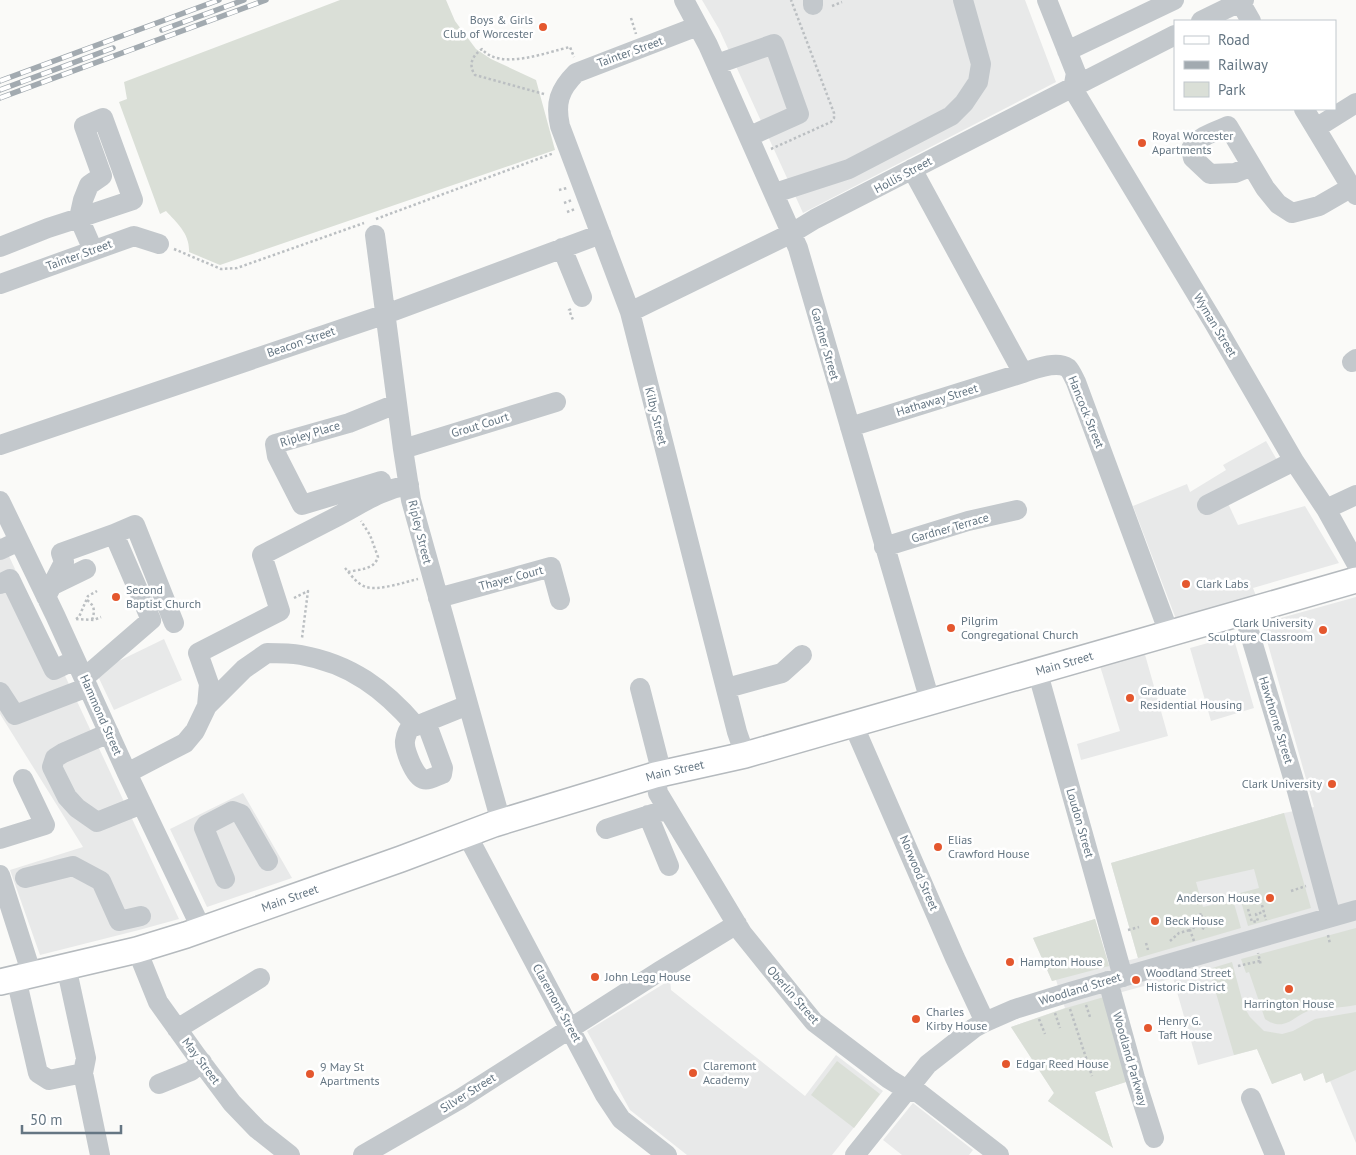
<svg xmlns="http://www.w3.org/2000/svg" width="1356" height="1155" viewBox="0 0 1356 1155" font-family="'PT Sans',sans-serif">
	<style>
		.built { fill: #e8e9e9 }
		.green { fill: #dadfd7 }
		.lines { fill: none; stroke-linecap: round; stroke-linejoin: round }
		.major-casing { stroke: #b5babe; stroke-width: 28 }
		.path { stroke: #bbbfc2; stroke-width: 2.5; stroke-dasharray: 2.5 2.5; stroke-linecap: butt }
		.minor { stroke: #c3c8cc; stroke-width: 20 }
		.major { stroke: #fff; stroke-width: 25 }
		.rail-casing { stroke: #a2aab0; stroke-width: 5.5 }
		.rail { stroke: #fff; stroke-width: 4; stroke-dasharray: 11; stroke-linecap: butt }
		.poi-dot { fill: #e4572e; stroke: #fff; stroke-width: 2 }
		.labels { text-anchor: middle; stroke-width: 5; stroke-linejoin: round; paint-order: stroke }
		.poi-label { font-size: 12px; fill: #657683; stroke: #fff; text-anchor: start }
		.street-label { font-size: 12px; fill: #657683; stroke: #fff }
	</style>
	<rect width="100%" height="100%" fill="#fafaf8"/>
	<path class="built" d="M702,0H1025L1056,82L803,213L719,29Z
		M1266,441L1284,472L1226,499L1238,525L1305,506L1339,563L1253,588L1266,622L1356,597V1143L1330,1081L1326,1083L1323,1073L1304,1081L1301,1073L1272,1084L1257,1049L1198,1065L1173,978L1104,997L1129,1081L1095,1092L1113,1148L1048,1101L1054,1093L1011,1027L1065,1008L1056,980L1052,981L1033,938L1095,919L1109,965L1138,958L1111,863L1284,813L1314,807L1258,609L1142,644L1168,736L1081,760L1077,744L1120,731L1096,653L1179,627L1133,506L1187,484L1190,492L1226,470L1223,465Z
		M0,537L179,919L139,930L40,955L10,870L83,847L0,714Z
		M1233,636L1254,708L1211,721L1190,648Z
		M164,639L182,680L114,710L96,672Z
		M243,793L292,878L207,907L170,829Z
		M670,980L671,990L805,1096L836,1055L883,1091L832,1155H687L630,1110L587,1031Z
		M913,1103L973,1150L969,1155H902L883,1140Z"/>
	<path class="green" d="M340,0H446L455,21L476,49L491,59L536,80L555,150L220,265L189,252C190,234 177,223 166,211L160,214L119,102L127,99L124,82Z
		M1284,813L1311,908L1248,926L1240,898H1241L1240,893L1259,888L1254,869L1196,882L1203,907L1233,900L1241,928L1138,958L1111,863Z
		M1095,919L1109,966L1052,981L1033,938Z
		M1356,928V1005C1341,1008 1327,1008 1312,1010C1295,1013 1286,1034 1265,1019L1249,972L1246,973L1241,959Z
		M1232,962L1244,1007L1250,1017L1264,1031L1282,1034L1293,1031L1315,1019L1356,1012V1070L1326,1083L1323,1073L1304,1081L1301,1073L1272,1084L1257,1049L1234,1055L1209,969Z
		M1104,997L1129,1081L1095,1092L1113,1148L1048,1101L1054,1093L1011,1027L1066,1008Z
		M837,1061L880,1094L854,1128L811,1095Z"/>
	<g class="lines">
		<g class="major-casing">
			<g id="major">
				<path id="s1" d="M0,982L137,950L186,935L401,859L494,824L655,775L745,755L1356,580"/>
			</g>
		</g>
		<path class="path" d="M832,6L842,2
			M631,18L636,34
			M544,94L475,75C468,65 472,56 482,49C500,71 547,52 570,47L574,57
			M771,149L831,122L834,118V113L791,0
			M559,190L567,188
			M564,203L572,200
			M567,212L575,209
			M376,219L554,153
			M174,249L221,269L237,268L364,223
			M571,309L569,310L573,320
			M345,568C351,575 357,584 366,587C379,591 405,582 418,579
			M348,572C360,569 374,570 378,557L370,535L361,521
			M294,598L308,591L302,638
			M87,600C95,606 95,611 92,620
			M76,619L79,617L88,596L97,591
			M76,619L94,620L101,617
			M1291,891L1306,886
			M1262,905L1266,920
			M1248,909L1252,922L1258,921L1256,914L1264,912
			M1128,930L1139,927
			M1328,935L1330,944
			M1170,941L1179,933L1190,930
			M1194,941L1190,930L1193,929L1201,913L1205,929L1195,925
			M1146,943L1148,950
			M1260,961L1261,966
			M1238,966L1260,961L1258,953
			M1086,1005L1090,1017
			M1070,1009L1092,1076
			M1055,1013L1060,1028
			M1039,1019L1045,1034"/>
		<path class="minor" d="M684,0L708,45L798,248L930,701
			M1047,0L1076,73L1073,89L1214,323L1294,461L1326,509L1356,563
			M1239,0L1251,21
			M813,5V0
			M1201,21L1244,0
			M698,26L576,73C559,90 555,103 560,126L630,312L737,732L745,755
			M1067,51L1174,0
			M717,64L774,44L799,114L750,136
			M1304,109L1356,195
			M103,118L133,200L79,218L83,200L89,185L102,176L84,126Z
			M1316,128L1356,103
			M1252,166L1235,173L1210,174L1193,158L1191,149C1199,136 1214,132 1228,126L1265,188L1278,204L1292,213L1319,206L1352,187
			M912,169L1023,373C1035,369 1056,360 1068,368C1071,371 1074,378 1076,382L1169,633
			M775,193L849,169L951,116L964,103L978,82L981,64L963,0
			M375,235L403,449L411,500L501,822
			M0,247L48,228L79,218L93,250
			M562,248L582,297
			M0,284L134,236L159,244
			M630,312L792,233L815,219L1175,35
			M1352,362L1356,359
			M850,427L1023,373
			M0,445L386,314L601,234
			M403,449L556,402
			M381,481L302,505L277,456L275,444L349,423L396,404
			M0,501L55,615L127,773L202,930
			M1207,505L1294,461
			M1326,509L1356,495
			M114,534L135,525L174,623
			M884,547L968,521L1017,510
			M0,550L19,541
			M0,584L10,579L54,670L75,660
			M53,585L86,569
			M46,597L64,562L61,553L114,534L151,620L84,678
			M438,598L551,567L560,600
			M1243,611L1297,791L1331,917
			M1037,670L1123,977
			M640,688L662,774
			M727,688L782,673L802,655
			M0,692L15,715L88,687
			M207,706L209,684L198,653L280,611L262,555C287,542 313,529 338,516C363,503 380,490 409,485
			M413,723C409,729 406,733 405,741C404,749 414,776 423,779C429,781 436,776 442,774L443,768L426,722
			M853,724L955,958L985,1022
			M109,733L63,753L55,758L52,767L67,797L77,808L97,822L142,804
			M127,773L185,743L195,731L207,706L244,669L267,653C278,653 290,653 301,655C351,664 384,689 416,726L468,705
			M655,775L658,793L742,933L805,1011L814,1022L889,1079L907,1090L919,1093L999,1155
			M648,815L669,866
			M606,829L668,809
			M467,835L605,1095L621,1119L667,1155
			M0,839L45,825L23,779
			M0,875L32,975
			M25,878L73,866L101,881L119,921L141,916
			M225,879L204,828L206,825L233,811L241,814L268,861
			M137,950L158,1002L196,1055L232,1103L257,1129L290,1155
			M66,966L86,1058L83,1073L100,1155
			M16,978L38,1073L49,1080L83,1073
			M1108,981L1135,1078L1154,1138
			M177,1029L260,978
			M159,1084L191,1071L202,1062
			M1251,1098L1275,1155
			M363,1155L460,1099L660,971L737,924
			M855,1155L928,1064L974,1028L985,1022L1015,1009L1070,992L1356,910"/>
		<use href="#major" class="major"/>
		<g class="rail-casing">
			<path id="rail" d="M162,30L244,0
				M0,81L219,0
				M0,90L113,48
				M0,98L266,0"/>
		</g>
		<use href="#rail" class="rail"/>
	</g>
	<g class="poi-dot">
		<circle cx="543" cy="27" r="5"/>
		<circle cx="1142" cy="143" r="5"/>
		<circle cx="1186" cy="584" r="5"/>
		<circle cx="116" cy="597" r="5"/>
		<circle cx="951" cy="628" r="5"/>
		<circle cx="1323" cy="630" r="5"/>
		<circle cx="1130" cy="698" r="5"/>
		<circle cx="1332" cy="784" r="5"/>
		<circle cx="938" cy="847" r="5"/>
		<circle cx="1270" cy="898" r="5"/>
		<circle cx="1155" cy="921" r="5"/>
		<circle cx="1010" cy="962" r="5"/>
		<circle cx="595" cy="977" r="5"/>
		<circle cx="1136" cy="980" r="5"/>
		<circle cx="1289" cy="989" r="5"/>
		<circle cx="916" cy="1019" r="5"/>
		<circle cx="1148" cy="1028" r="5"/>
		<circle cx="1006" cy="1064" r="5"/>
		<circle cx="693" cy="1073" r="5"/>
		<circle cx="310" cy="1074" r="5"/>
	</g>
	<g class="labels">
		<g class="poi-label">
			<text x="533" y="24" text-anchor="end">Boys &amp; Girls<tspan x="533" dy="14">Club of Worcester</tspan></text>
			<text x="1152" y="140">Royal Worcester<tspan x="1152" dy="14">Apartments</tspan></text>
			<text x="1196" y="588">Clark Labs</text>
			<text x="126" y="594">Second<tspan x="126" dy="14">Baptist Church</tspan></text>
			<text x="961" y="625">Pilgrim<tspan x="961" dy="14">Congregational Church</tspan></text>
			<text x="1313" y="627" text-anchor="end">Clark University<tspan x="1313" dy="14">Sculpture Classroom</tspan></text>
			<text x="1140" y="695">Graduate<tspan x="1140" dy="14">Residential Housing</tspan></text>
			<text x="1322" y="788" text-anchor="end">Clark University</text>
			<text x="948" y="844">Elias<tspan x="948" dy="14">Crawford House</tspan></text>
			<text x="1260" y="902" text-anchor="end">Anderson House</text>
			<text x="1165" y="925">Beck House</text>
			<text x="1020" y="966">Hampton House</text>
			<text x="1146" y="977">Woodland Street<tspan x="1146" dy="14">Historic District</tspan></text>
			<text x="605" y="981">John Legg House</text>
			<text x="1289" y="1008" text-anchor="middle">Harrington House</text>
			<text x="926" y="1016">Charles<tspan x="926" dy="14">Kirby House</tspan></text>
			<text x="1158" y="1025">Henry G.<tspan x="1158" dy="14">Taft House</tspan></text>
			<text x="1016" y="1068">Edgar Reed House</text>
			<text x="703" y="1070">Claremont<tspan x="703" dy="14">Academy</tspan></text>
			<text x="320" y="1071">9 May St<tspan x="320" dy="14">Apartments</tspan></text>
		</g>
		<g class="street-label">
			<text transform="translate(630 52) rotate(-20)" y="4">Tainter Street</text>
			<text transform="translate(903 175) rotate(-28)" y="4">Hollis Street</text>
			<text transform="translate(79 255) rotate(-20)" y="4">Tainter Street</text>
			<text transform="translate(1215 325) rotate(59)" y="4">Wyman Street</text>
			<text transform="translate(301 342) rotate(-19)" y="4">Beacon Street</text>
			<text transform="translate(825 344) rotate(74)" y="4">Gardner Street</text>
			<text transform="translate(937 400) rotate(-17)" y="4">Hathaway Street</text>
			<text transform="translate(1086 412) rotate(68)" y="4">Hancock Street</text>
			<text transform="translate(656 416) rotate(76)" y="4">Kilby Street</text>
			<text transform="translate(480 425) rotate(-17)" y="4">Grout Court</text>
			<text transform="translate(310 434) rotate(-17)" y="4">Ripley Place</text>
			<text transform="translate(950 528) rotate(-16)" y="4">Gardner Terrace</text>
			<text transform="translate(420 532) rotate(76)" y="4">Ripley Street</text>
			<text transform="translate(511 578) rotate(-15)" y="4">Thayer Court</text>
			<text dy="4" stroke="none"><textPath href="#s1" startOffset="1112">Main Street</textPath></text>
			<text transform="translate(101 715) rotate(66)" y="4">Hammond Street</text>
			<text transform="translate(1276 720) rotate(73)" y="4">Hawthorne Street</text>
			<text dy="4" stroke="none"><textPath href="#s1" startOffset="708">Main Street</textPath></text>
			<text transform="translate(1080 823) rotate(74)" y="4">Loudon Street</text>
			<text transform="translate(919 873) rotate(67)" y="4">Norwood Street</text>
			<text dy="4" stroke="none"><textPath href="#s1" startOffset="302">Main Street</textPath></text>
			<text transform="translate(1080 989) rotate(-17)" y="4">Woodland Street</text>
			<text transform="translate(793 995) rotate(49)" y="4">Oberlin Street</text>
			<text transform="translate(557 1003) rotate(61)" y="4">Claremont Street</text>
			<text transform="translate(1130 1059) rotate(74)" y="4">Woodland Parkway</text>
			<text transform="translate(201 1061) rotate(53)" y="4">May Street</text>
			<text transform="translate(468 1093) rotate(-32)" y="4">Silver Street</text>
		</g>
	</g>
	<rect x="1174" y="20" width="162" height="90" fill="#ffffff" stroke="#c1c8cd"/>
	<rect x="1184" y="36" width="25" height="8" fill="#ffffff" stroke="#c1c8cd"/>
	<text x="1218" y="45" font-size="15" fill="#657683">Road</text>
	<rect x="1184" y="61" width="25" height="8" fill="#a2aab0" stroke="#c1c8cd"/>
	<text x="1218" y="70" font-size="15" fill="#657683">Railway</text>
	<rect x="1184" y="82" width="25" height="15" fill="#dadfd7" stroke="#c1c8cd"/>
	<text x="1218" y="95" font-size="15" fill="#657683">Park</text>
	<path d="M22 1125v8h99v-8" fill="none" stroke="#657683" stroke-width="2.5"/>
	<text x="30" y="1125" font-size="15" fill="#657683" stroke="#ffffff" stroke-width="4" paint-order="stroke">50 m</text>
</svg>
